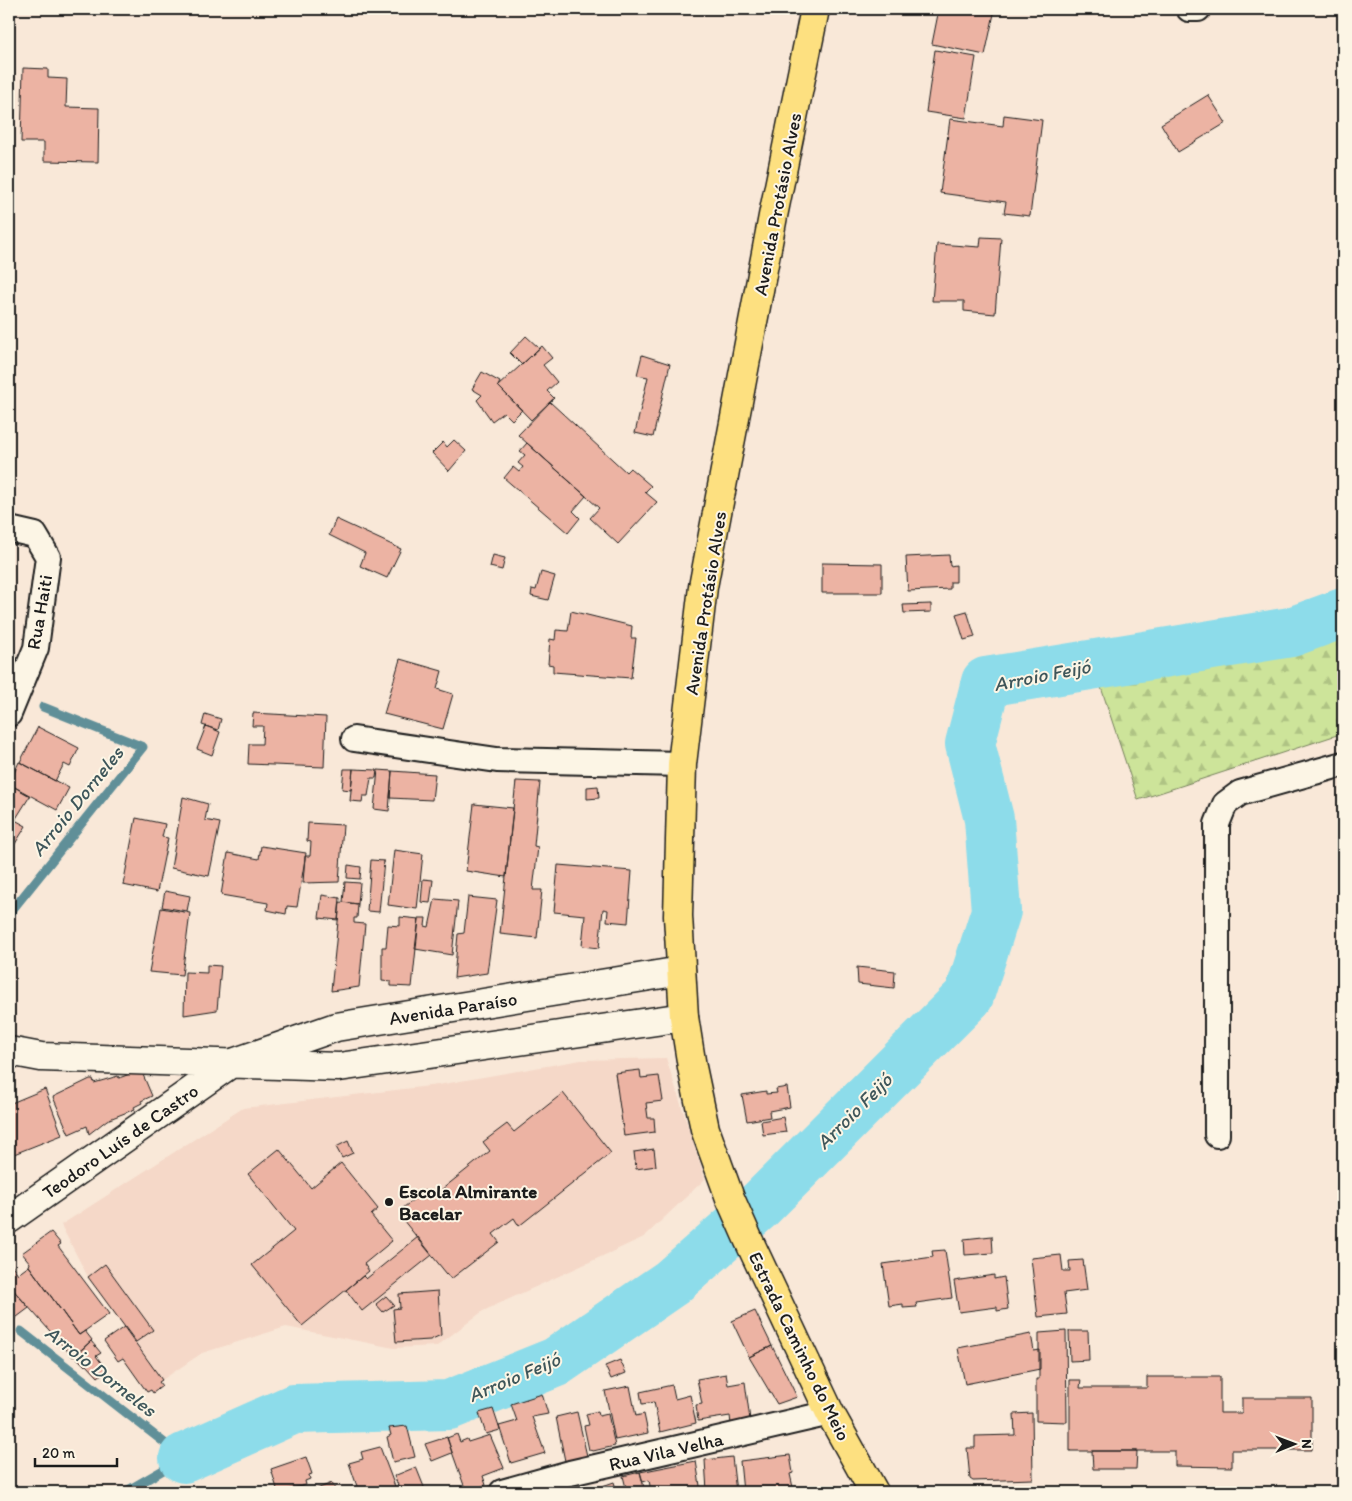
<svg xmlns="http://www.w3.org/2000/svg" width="1352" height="1501" viewBox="0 0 1352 1501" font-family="Itim,sans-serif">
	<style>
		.built { fill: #f5d8c8 }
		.forest { fill: url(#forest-firs); stroke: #74805b }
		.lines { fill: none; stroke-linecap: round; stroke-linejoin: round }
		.stream { stroke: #608f98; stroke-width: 9 }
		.river { stroke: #8ddcea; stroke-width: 50 }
		.building { fill: #ecb3a3; stroke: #1c1c1c }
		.street-casing { stroke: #1c1c1c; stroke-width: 28 }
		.secondary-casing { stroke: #1c1c1c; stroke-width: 31 }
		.primary-casing { stroke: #1c1c1c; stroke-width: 31 }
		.street { stroke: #fcf5e5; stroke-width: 24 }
		.secondary { stroke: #fcf5e5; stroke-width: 28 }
		.primary { stroke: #fde080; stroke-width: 28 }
		.poi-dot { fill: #1c1c1c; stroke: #fcf5e5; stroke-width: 2 }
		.labels { text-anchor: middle; stroke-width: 4; stroke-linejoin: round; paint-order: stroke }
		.street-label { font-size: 19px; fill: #1c1c1c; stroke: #fcf5e5 }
		.poi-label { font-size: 19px; font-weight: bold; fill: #1c1c1c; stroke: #fcf5e5; text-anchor: start }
		.water-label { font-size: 20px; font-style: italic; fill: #3e565a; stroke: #fcf5e5 }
	</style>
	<defs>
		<pattern id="forest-firs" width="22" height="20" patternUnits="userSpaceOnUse" patternTransform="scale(1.25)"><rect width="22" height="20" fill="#cde49a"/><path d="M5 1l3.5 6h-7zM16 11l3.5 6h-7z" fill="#afc384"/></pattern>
	</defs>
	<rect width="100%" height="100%" fill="#f9e8d8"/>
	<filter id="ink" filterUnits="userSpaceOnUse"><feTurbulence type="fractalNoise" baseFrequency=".02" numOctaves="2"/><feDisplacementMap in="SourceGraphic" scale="10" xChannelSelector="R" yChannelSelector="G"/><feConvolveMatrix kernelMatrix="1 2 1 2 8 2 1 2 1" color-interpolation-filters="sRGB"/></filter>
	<g filter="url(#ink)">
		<path class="built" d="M666,1058L705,1179L644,1237L483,1311L437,1346L394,1348L286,1327L202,1353L162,1380L88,1277L61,1225L243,1108L438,1085L581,1060Z"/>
		<path class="forest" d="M1343,625V733L1138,800L1096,672L1292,642Z"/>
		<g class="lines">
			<path class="stream" d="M9,914L143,747L43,707
				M21,1331L184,1458L125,1492"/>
			<path class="river" d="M184,1458L294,1409L449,1405L556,1362L671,1283L757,1208L969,996L996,911L989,819L970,744L986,682L1291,632L1343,613"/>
		</g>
		<path class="building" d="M939,9H995L985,55L932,44Z
			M935,50L976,57L966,118L926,112Z
			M23,68L48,69V78L67,79L66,107L99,108L98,162L44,161V142H21Z
			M1208,95L1226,123L1178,152L1161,124Z
			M1004,115L1042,120L1030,216L1004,213L1006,202L940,193L950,119L1003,126Z
			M981,237L1001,238L995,314L964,311V301H932L937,244L980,247Z
			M526,336L539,348L522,365L510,353Z
			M542,346L552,358L543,365L557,382L547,391L554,398L531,420L498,386Z
			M642,355L670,364L653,437L635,433L648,377L637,375Z
			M482,372L500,382L498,386L522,410L512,420L504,412L492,421L477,400L482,395L472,389Z
			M550,402L626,472L630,468L651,486L645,492L657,502L618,544L590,518L599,508L518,435Z
			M454,440L466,451L449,471L432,453L443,442L447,447Z
			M527,443L586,496L573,511L580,518L568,533L504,478L513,467L519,472L523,467L518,463L525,455L520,451Z
			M336,519L401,549L387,578L360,566L365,553L329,535Z
			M493,555L505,558L502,570L490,567Z
			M949,555L950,566L956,565V582H950V589L908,591L906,557Z
			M822,563L882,564V593H822Z
			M541,572L555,576L548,600L531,596L532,589L536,590Z
			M931,604V612L904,613L903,605Z
			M571,611L632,626L631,638H636L631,678L553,672V665L548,664L550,639L555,640L556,630L568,631Z
			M967,611L975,637L964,640L956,614Z
			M400,659L442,671L437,689L453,694L443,729L384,714Z
			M253,713L326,717L324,767L248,764L249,744H262L263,726H252Z
			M205,714L221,719L218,730L202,725Z
			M206,726L220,732L212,755L197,749Z
			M38,727L79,748L70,767L64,764L55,781L20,762Z
			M19,762L69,788L57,810L9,784Z
			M344,769H353L351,790L342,789Z
			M353,769L377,770L376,778H371L368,796H363L362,802L350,801Z
			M378,770L392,771L389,811L374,809Z
			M392,771L435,774L432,800L390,798Z
			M516,781L540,782L534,846L538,847L533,890H542L537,938L500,934Z
			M11,785L30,796L15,820L26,826L10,852L9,788Z
			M598,786L599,798L587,799V787Z
			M183,797L208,804L205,820L220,823L209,876L171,868Z
			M474,804L513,808L506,877L466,871Z
			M136,818L165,824L162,837L168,838L157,892L123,885Z
			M308,823L343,825L339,882L303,883L305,856H310L311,842L307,841Z
			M261,846L306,853L297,907L287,906L286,914L267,910L268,903L221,895L228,853L259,859Z
			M394,850L423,854L417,909L388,905Z
			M371,860L384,861L379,912L367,911Z
			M348,865L361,867L360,879L347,878Z
			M558,865L632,871L628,923L607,921L608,910L603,909L599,948L582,946L585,915L554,912Z
			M423,879L433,880L430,903L421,902Z
			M345,882L360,883L358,904L343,902Z
			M165,891L190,896L187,911L162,907Z
			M322,895L340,898L338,920L319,918Z
			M468,897L497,900L487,973L454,978L458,934L464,933Z
			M435,899L458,901L452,955L415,949L419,918H426L425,926L429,927Z
			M340,902L358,904L357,918H354V923L365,924L359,987L331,991Z
			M161,908L190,913L182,975L149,972Z
			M400,917L419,919L412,987L391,986V982L382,981V947H386L388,925L400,926Z
			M207,965L221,966L217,1010L184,1015L185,972L207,973Z
			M857,967L895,971L894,988L858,984Z
			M141,1070L152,1096L141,1101L142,1103L134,1107L135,1109L107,1120L89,1134L87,1126L69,1134L53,1097L90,1079H93L94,1083L118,1076L119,1078Z
			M640,1070L641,1078L659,1076L663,1101L646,1103L648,1118H654L655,1132L624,1136L615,1073Z
			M787,1087L790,1107L769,1111L770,1117L747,1121L742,1095L766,1091V1094L777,1093L776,1089Z
			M45,1089L62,1135L14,1154L9,1140V1104Z
			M563,1093L611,1153L519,1226L514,1218L493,1234L499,1242L451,1279L403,1220L409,1215L403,1208L425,1190L431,1198L490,1151L483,1142L507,1124L514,1132Z
			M783,1117L786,1132L763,1135L761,1121Z
			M348,1141L353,1153L342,1158L336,1147Z
			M279,1149L311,1188L341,1163L378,1209L371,1215L392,1241L364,1264L369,1271L302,1326L252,1265L294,1231L248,1174Z
			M654,1149L656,1166L636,1169L634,1152Z
			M51,1232L61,1244L58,1246L109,1314L79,1335L29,1266L30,1263L22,1253Z
			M992,1236L993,1253L965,1255L964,1239Z
			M418,1237L432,1255L362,1311L346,1290L363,1276L366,1279Z
			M945,1250L952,1298L916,1303L917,1307L903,1308V1304L889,1306L883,1264L933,1257L932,1251Z
			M1061,1255L1063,1271H1070L1069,1261L1083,1260L1087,1290L1064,1293L1067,1314L1038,1317L1031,1258Z
			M9,1261L18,1274L29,1266L79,1335L85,1331L92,1340L73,1357L9,1285Z
			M105,1264L153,1330L136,1342L88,1277Z
			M994,1275V1279L1004,1277L1008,1309L997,1311V1307L959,1312L954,1281Z
			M9,1285L29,1308L9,1323Z
			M438,1291L441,1335L430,1340L396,1342L393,1309L400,1308L399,1294Z
			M386,1296L394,1305L383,1312L376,1304Z
			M755,1311L772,1346L749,1357L732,1321Z
			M124,1327L162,1380L159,1382L162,1386L153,1393L151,1390L147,1392L123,1358L118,1361L104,1341Z
			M1066,1331L1067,1422L1036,1421V1379H1039V1333Z
			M1069,1331H1088L1089,1360L1070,1361Z
			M1031,1334L1034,1351L1040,1350V1369L965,1384L958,1348Z
			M91,1341L101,1353L96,1356L107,1370L98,1377L87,1365L85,1366L75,1356Z
			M772,1346L797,1397L777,1404L749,1357Z
			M620,1360L626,1373L611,1379L605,1366Z
			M726,1374L728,1385L745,1382L750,1420L731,1424L730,1416L698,1421L696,1405L702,1404L697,1379Z
			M1147,1377H1220V1413H1242V1398H1312V1450H1232V1467L1175,1466V1451H1070V1380H1081L1080,1388H1147Z
			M672,1385L675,1399L690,1395L696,1423L660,1432L654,1402L642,1404L640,1392Z
			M630,1386L636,1416L644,1414L648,1433L615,1440L605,1391Z
			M542,1394L548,1414L532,1417L545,1453L511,1463L499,1426L517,1421L511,1404Z
			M493,1409L500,1430L486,1434L479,1413Z
			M598,1411L599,1416L608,1414L615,1446L593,1451L589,1450L584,1426L589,1425L586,1414Z
			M577,1412L587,1456L565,1461L556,1417Z
			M1032,1413L1033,1479L973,1481L970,1479L967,1448H975V1436L1015,1435L1014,1414Z
			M407,1426L415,1457L393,1462L387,1437L391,1435L389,1428Z
			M457,1434L460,1442L467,1439L468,1442L490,1435L504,1468L483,1476L486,1485L466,1491L447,1438Z
			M447,1437L452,1453L432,1461L425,1444Z
			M380,1447L397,1492H359L349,1463L363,1459L361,1452Z
			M1092,1451H1137L1136,1469H1093Z
			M790,1455L793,1473L790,1474L794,1492H743L740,1461Z
			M306,1457L312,1474L309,1475L310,1479L305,1481L306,1485L278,1492L271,1469Z
			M732,1457L736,1492H704L707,1491L705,1460Z
			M696,1461L701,1492H651L649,1480L643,1482L640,1472Z
			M416,1467L426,1492H401L394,1476Z
			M640,1472L645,1492H627L623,1476Z
			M614,1482L617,1492H595L594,1489Z
			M332,1483L336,1492H309Z"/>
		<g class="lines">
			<g class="street-casing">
				<path id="street" d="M1189,9H1198
					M9,529L35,535L48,557L36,648L9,714
					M354,739L497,760L682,764
					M1217,1135V824L1225,804L1240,793L1343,764
					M502,1492L570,1473L830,1413"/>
			</g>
			<g class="secondary-casing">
				<path id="secondary" d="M9,1051L41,1057L339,1067L684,1017
					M9,1219L230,1064L336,1027L681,971"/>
			</g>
			<g class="primary-casing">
				<path id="primary" d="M815,9L773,216L703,587L682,764L678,916L684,1017L692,1067L705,1129L730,1198L749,1241L830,1413L874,1492"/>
			</g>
			<use href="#street" class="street"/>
			<use href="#secondary" class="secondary"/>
			<use href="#primary" class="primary"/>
		</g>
	</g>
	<circle class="poi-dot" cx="389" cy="1202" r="5"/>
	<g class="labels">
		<g class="street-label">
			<text transform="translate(777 204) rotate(-79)" y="7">Avenida Protásio Alves</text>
			<text transform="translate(705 603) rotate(-81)" y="7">Avenida Protásio Alves</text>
			<text transform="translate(39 612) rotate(-80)" y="7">Rua Haiti</text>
			<text transform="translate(453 1008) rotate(-9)" y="7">Avenida Paraíso</text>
			<text transform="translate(120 1141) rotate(-35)" y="7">Teodoro Luís de Castro</text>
			<text transform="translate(800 1346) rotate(64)" y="7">Estrada Caminho do Meio</text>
			<text transform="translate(666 1451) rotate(-13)" y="7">Rua Vila Velha</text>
		</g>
		<g class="poi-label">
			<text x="399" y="1198">Escola Almirante<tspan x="399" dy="22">Bacelar</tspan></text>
		</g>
		<g class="water-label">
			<text transform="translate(1042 675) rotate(-11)" y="7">Arroio Feijó</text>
			<text transform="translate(77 801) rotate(-51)" y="7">Arroio Dorneles</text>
			<text transform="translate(854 1111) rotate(-45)" y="7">Arroio Feijó</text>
			<text transform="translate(101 1371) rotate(38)" y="7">Arroio Dorneles</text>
			<text transform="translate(514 1377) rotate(-23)" y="7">Arroio Feijó</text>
		</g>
	</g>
	<rect width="1352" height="1501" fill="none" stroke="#fcf5e5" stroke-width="30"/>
	<rect x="15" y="15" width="1322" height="1471" fill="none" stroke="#1c1c1c" stroke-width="2" filter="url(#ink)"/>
	<g transform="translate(1294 1444) rotate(89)" stroke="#fcf5e5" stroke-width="4" paint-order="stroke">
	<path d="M0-4L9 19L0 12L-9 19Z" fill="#1c1c1c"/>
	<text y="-8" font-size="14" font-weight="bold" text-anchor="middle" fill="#1c1c1c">N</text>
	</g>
	<path d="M35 1458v8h82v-8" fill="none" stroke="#1c1c1c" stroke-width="2.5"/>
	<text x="42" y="1458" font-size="15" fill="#1c1c1c" stroke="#fcf5e5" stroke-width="4" paint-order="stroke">20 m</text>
</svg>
